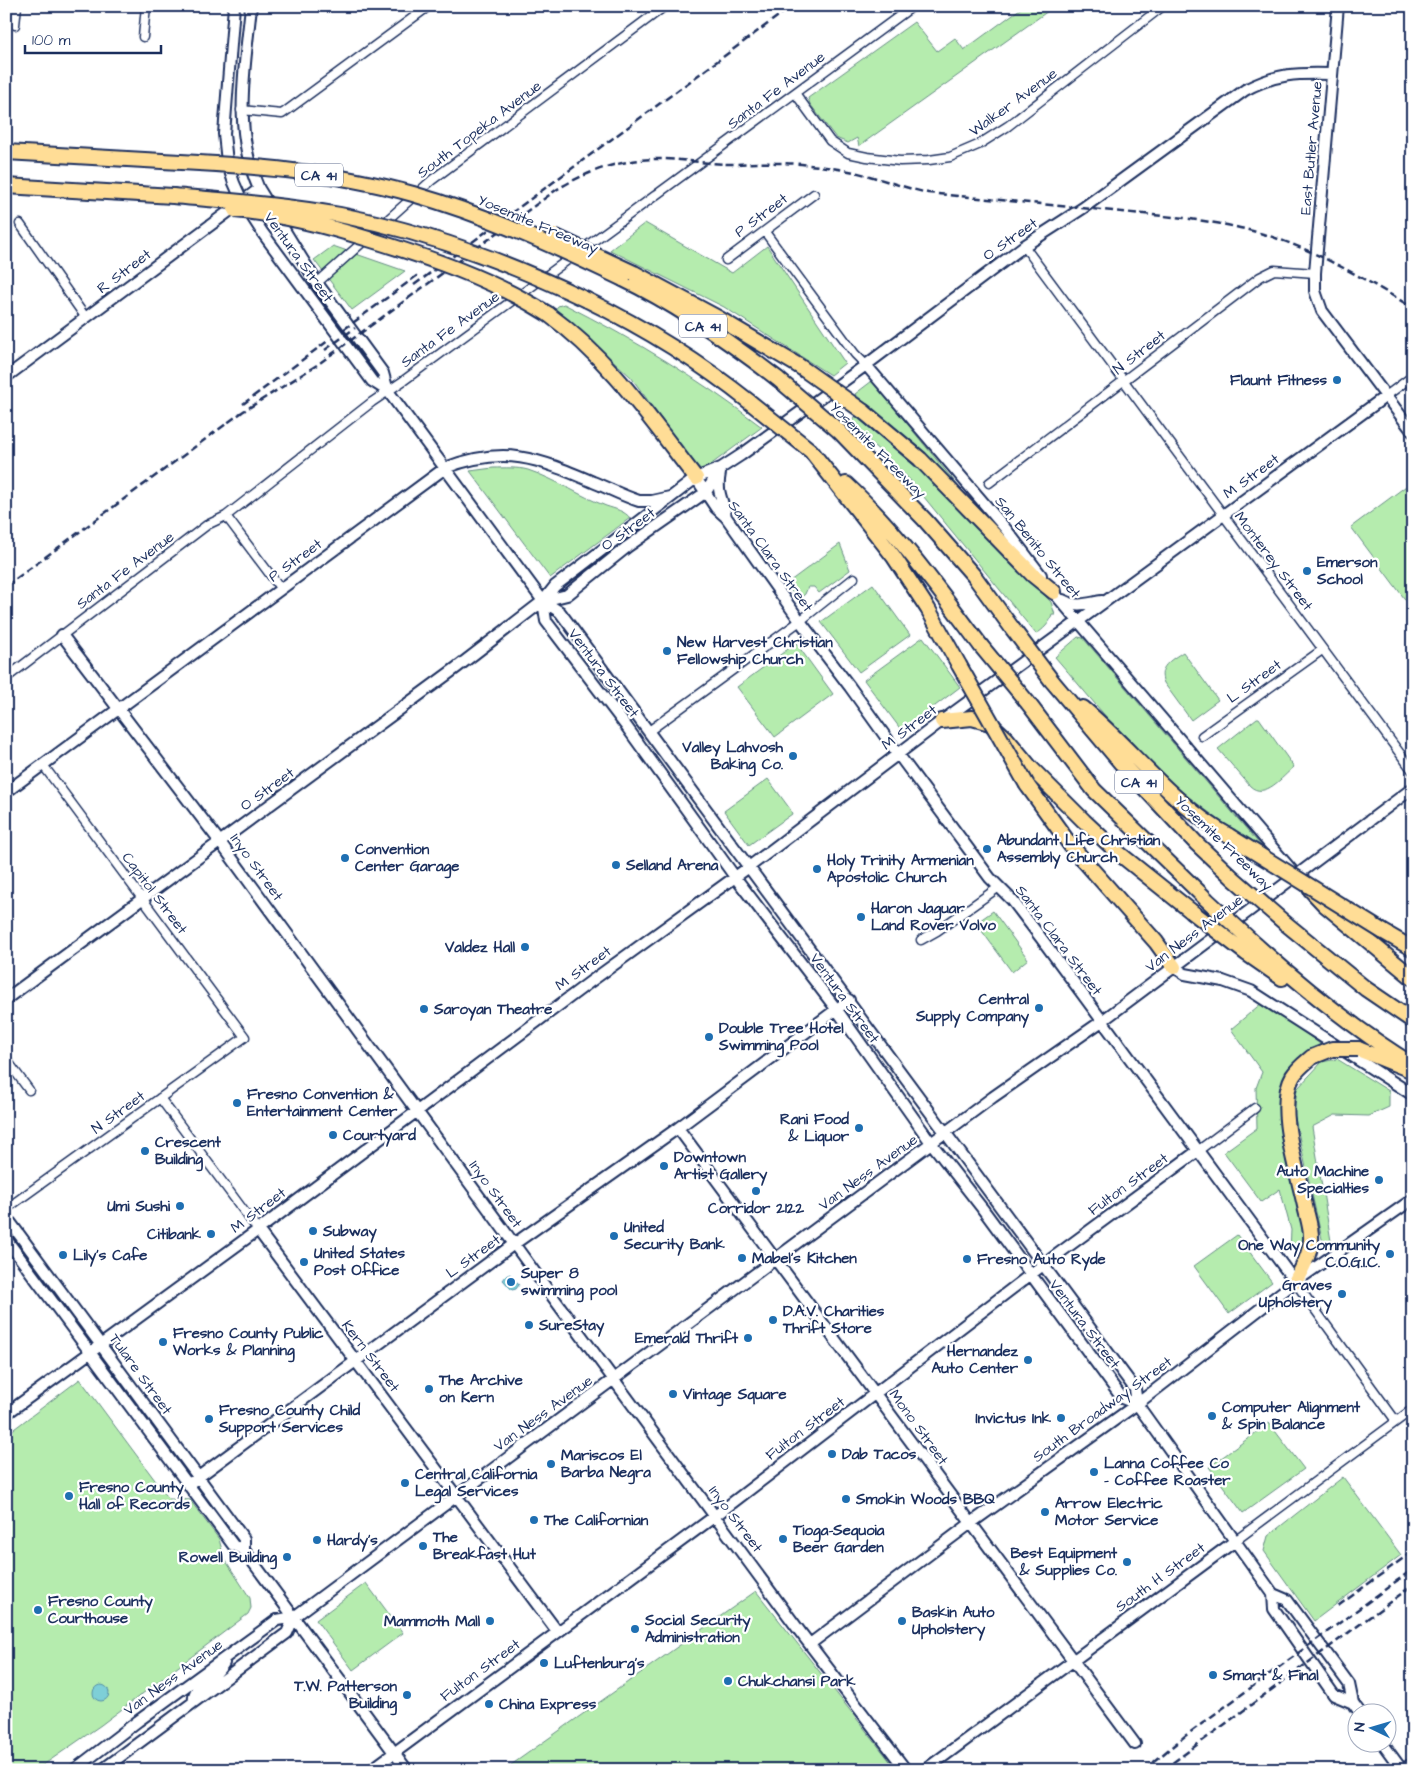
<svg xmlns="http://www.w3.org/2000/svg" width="1419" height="1776" viewBox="0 0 1419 1776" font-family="'Architects Daughter',sans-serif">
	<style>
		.green { fill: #b5ecae; stroke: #688e86 }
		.water { fill: #7ecfd7; stroke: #568fa7 }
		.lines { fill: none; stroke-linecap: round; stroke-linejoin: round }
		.street-casing { stroke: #1b2f5e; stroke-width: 11 }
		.secondary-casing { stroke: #1b2f5e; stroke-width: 14 }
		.highway-casing { stroke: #1b2f5e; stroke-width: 18 }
		.street { stroke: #fff; stroke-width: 8 }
		.secondary { stroke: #fff; stroke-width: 10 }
		.highway { stroke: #ffdd96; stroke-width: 14 }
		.rail { stroke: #1b2f5e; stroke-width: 2.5; stroke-dasharray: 8 4; stroke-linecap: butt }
		.highway-bridge-casing { stroke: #1b2f5e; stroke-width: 18; stroke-linecap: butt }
		.highway-bridge { stroke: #ffdd96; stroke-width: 14 }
		.poi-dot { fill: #1f6fb2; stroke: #fff; stroke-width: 2 }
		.labels { text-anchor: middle; stroke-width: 4.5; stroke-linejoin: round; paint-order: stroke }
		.shield { fill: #fff; stroke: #5f6d8e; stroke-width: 1 }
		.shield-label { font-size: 14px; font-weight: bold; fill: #1b2f5e }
		.street-label { font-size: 15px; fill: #1b2f5e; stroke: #fff }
		.poi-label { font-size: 15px; font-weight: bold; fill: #1b2f5e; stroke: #fff; text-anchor: start }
	</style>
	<rect width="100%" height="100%" fill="#fff"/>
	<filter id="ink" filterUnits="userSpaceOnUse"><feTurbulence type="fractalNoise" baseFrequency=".02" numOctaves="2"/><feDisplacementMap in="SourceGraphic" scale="10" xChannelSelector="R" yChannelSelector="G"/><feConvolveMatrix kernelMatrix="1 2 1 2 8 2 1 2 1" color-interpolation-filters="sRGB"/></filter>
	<g filter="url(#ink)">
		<path class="green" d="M1024,6H1055L859,146L857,138L848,143L836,138L810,104L808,98L914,22L937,51L955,38L964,50Z
			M645,223L732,273L767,246L845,363L830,375L724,307L610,250Z
			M333,246L405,271L352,310L314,260Z
			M564,304C635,340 699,379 762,427L702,471L688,456L631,377L585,335L554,311L558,306Z
			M872,381L973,504L929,458L855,394Z
			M856,416L939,487L1051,602L1055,615H1052C1050,623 1043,630 1036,634L910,480L850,423Z
			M493,468C505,468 517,467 528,470C555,479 580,496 606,506C615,509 625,511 630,518L550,578L470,471Z
			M1413,481V610L1351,527Z
			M840,544L850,570L819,593L814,587H808L805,594L798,600L786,584Z
			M873,584L910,635L859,672L821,622Z
			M923,637L960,687L902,731L864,680Z
			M1078,637L1083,638L1268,854C1233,830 1198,806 1166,778C1125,743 1091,698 1055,657Z
			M796,643L833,694L775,737L737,687Z
			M1183,652L1218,700L1191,720L1164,683C1157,667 1171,660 1183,652Z
			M1257,718H1259L1294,767C1282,777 1265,800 1250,786L1218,749Z
			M768,779L790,809L792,814L749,845L724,811Z
			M993,911L1028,959L1012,972L976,923Z
			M1263,1002L1320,1044L1285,1078L1304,1245L1295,1254L1290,1250L1291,1230L1280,1189L1261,1202L1224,1152L1257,1128L1256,1088L1262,1072L1231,1029Z
			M1337,1059L1389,1091V1107L1369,1116L1335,1115L1312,1127L1331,1241L1325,1244L1322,1239L1294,1114L1297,1089L1322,1062Z
			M1237,1235L1272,1282L1229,1314L1194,1266Z
			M80,1379L169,1499L190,1500L219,1539L224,1558L250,1598L251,1608L248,1614L101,1725L36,1770H6V1435Z
			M1269,1423L1304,1469L1243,1513L1209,1467Z
			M1343,1477L1401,1555L1314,1621L1264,1551L1268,1536Z
			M366,1583L403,1633L353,1670L316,1620Z
			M756,1591L897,1770H504Z"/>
		<path class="water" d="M510,1274L519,1285L516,1289L512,1290L503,1280L506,1276Z
			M93 1693a8 8 0 1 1 16 0a8 8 0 1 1-16 0Z"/>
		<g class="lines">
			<g class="street-casing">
				<path id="street" d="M15,25L17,6
					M143,37L146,6
					M795,93L830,141L848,153L867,157L900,161L929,160L950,157L978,145L1008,126L1163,6
					M241,110L282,114L429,6
					M20,224L86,318
					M765,232L855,354L866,365
					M1024,246L1413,771
					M726,260L814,194
					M317,283L432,180L665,6
					M1386,396L1413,376
					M989,483L1260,277L1274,270L1315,273
					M226,516L281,589
					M6,678L207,525L226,516L372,402L403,381L913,6
					M649,731L800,621L854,578
					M1202,736L1322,650
					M921,940L937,931L999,887
					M6,1059L29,1090
					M160,1098L258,1230
					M1199,1150L1255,1108
					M6,1209L245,1037L43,765
					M1295,1282L1396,1421
					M1235,1541L1413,1409"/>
			</g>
			<g class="secondary-casing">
				<path id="secondary" d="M234,6L224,134L227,162L234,183L242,201L262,232L372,381L388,391L543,601L560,612L1135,1389L1137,1404L1273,1594L1287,1600L1349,1684L1353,1703L1361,1714
					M251,6C245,69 232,129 259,189L317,283L383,373L388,391
					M1338,6L1315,273V291L1322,311L1413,432
					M866,365L1005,528L1041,575
					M6,377L259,189
					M720,473C716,494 723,498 726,517
					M696,478L716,508L726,517L800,621L850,687L898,754L990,878L1012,900L1041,938L1295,1282
					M1049,587L1295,874
					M1063,600C1077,608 1088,603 1102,601
					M543,601L546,621L626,726L735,877L837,1010L932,1144L982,1208L1122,1398L1137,1404
					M543,601L567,595L627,547L706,492L721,468
					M62,635L220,842L544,1285L801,1633L906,1770
					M6,792L445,468C505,445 537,458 593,482C608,488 623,496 639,501H652L670,497
					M1174,967L1185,974L1223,981L1251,991L1413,1095
					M6,999L456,668L543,601L555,586L696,478L721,468L741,455L866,365L1024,246L1083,208L1245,90C1277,73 1297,73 1332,74
					M678,1128L1135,1744
					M6,1220L10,1222L244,1539V1550
					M258,1230L557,1631
					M6,1239L233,1545L244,1550L407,1770
					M6,1414L258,1230L590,982L749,867L935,726L1386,396
					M189,1484L514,1244L678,1128L849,1000
					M1273,1594L1274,1609L1334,1695L1353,1703
					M810,1644L971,1523L1137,1404L1295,1282L1413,1199
					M194,1702C192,1687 205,1686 213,1677C217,1672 221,1668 224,1663
					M1383,1744L1402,1770
					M74,1770L138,1721L277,1620L294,1617L993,1097L1102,1021L1413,788
					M102,1770L287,1633L294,1617
					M371,1770L715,1516L1043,1265L1199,1150
					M925,1770L1235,1541
					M1403,1770L1413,1763"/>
			</g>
			<g class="highway-casing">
				<path id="highway" d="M6,152L162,161
					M6,186L173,196
					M634,273L718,318L799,366
					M623,279C678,305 730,342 778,379
					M587,300C645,328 701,363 751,403
					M548,314C610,359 650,419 696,478
					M864,412L920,459L1033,575L1054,592
					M839,431L925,520L974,576L1012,628
					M811,451L894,557L928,609L959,665
					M846,484C898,532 939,590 981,646
					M1052,681L1121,763L1197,844L1233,878
					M1028,703L1094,790L1206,899
					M1083,708C1133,750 1171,804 1229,836
					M942,721L972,718L990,723L1006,738L1030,767L1084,821L1116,851L1191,911
					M1027,785L1071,846L1156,942L1174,967
					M1310,889L1324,904L1413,978
					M1285,923L1366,989L1413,1021
					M1382,931L1413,949
					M1256,945C1305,989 1356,1030 1413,1065
					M1246,953L1282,978
					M1358,1049L1408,1069
					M1295,1282C1302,1269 1310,1255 1311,1240C1312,1229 1307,1216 1305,1206C1298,1172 1275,1106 1293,1076C1298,1068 1305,1063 1312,1057"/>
			</g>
			<use href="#street" class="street"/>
			<use href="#secondary" class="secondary"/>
			<use href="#highway" class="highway"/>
			<path class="rail" d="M414,285L792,6
				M343,330L418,275
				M325,350L355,328
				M243,404L329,340
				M239,414L317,365L556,190C587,171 622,159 659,159C683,159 707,164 731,164C746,164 761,162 776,163C799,163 822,166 844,170C873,175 900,187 928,193L1184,218C1211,222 1237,226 1263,234C1316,250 1365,279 1413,308
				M6,586L245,410
				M1338,1606L1413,1551
				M1144,1770L1185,1736L1413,1569
				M1163,1770L1413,1585"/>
			<g class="highway-bridge-casing">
				<path id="highway-bridge" d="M162,161C247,165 331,171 413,194C486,215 555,246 623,279
					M173,196C229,201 285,205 340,215C426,232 508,262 587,300
					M235,210C279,214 323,225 365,238C428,257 492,279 548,314
					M554,236L634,273
					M799,366L864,412
					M778,379L839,431
					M751,403L811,451
					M1012,628L1052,681
					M981,646L1028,703
					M959,665L1027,785
					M1229,836L1382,931
					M1233,878L1285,923
					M1206,899L1256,945
					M1191,911L1246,953
					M1312,1057L1332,1049H1358"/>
			</g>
			<use href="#highway-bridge" class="highway-bridge"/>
		</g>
	</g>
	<g class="poi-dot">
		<circle cx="1337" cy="380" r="5"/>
		<circle cx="1307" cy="571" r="5"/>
		<circle cx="667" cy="651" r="5"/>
		<circle cx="793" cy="756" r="5"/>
		<circle cx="987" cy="849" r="5"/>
		<circle cx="345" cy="858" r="5"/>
		<circle cx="616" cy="865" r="5"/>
		<circle cx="817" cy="869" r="5"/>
		<circle cx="861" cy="917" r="5"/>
		<circle cx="525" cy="947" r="5"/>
		<circle cx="1039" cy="1008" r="5"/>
		<circle cx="424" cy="1009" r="5"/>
		<circle cx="709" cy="1037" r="5"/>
		<circle cx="237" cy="1103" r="5"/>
		<circle cx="859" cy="1128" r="5"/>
		<circle cx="333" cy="1135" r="5"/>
		<circle cx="145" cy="1151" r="5"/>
		<circle cx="664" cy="1166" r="5"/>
		<circle cx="1379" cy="1180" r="5"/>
		<circle cx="756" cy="1191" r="5"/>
		<circle cx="180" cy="1206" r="5"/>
		<circle cx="313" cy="1231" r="5"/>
		<circle cx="211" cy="1234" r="5"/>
		<circle cx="614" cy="1236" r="5"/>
		<circle cx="1390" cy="1254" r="5"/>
		<circle cx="63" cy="1255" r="5"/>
		<circle cx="742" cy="1258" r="5"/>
		<circle cx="967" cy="1259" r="5"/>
		<circle cx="304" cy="1262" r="5"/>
		<circle cx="511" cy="1282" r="5"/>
		<circle cx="1342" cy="1294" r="5"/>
		<circle cx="773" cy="1320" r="5"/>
		<circle cx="529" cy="1325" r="5"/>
		<circle cx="748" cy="1338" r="5"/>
		<circle cx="163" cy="1342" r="5"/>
		<circle cx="1028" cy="1360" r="5"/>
		<circle cx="429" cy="1389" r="5"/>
		<circle cx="673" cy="1394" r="5"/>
		<circle cx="1212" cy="1416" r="5"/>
		<circle cx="1061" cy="1418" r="5"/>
		<circle cx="209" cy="1419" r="5"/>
		<circle cx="832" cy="1454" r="5"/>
		<circle cx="551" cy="1464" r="5"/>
		<circle cx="1094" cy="1472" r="5"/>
		<circle cx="405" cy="1483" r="5"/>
		<circle cx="69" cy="1496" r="5"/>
		<circle cx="846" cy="1499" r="5"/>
		<circle cx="1045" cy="1512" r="5"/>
		<circle cx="534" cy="1520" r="5"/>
		<circle cx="783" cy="1539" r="5"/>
		<circle cx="317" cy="1540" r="5"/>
		<circle cx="423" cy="1546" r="5"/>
		<circle cx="287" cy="1557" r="5"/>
		<circle cx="1127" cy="1562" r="5"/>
		<circle cx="38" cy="1610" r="5"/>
		<circle cx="490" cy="1621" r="5"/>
		<circle cx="902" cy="1621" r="5"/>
		<circle cx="635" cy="1629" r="5"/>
		<circle cx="544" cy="1663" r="5"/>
		<circle cx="1213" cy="1675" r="5"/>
		<circle cx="728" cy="1681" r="5"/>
		<circle cx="407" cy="1695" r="5"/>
		<circle cx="489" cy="1704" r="5"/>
	</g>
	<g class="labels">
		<g class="shield">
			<rect x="295" y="163.5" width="48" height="23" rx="4"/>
			<rect x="679" y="314.5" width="48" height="23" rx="4"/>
			<rect x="1115" y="770.5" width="48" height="23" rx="4"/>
		</g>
		<g class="shield-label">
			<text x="319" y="180">CA 41</text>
			<text x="703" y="331">CA 41</text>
			<text x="1139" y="787">CA 41</text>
		</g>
		<g class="street-label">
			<text transform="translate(776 90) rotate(-37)" y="5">Santa Fe Avenue</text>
			<text transform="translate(1013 102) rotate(-36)" y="5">Walker Avenue</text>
			<text transform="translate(479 129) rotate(-37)" y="5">South Topeka Avenue</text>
			<text transform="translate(1311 148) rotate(-85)" y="5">East Butler Avenue</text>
			<text transform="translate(761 215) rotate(-37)" y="5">P Street</text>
			<text transform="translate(538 224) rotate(23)" y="5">Yosemite Freeway</text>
			<text transform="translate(1010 239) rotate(-35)" y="5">O Street</text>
			<text transform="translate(299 257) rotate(54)" y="5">Ventura Street</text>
			<text transform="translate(124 271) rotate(-37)" y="5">R Street</text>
			<text transform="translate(450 329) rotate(-36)" y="5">Santa Fe Avenue</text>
			<text transform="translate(1139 352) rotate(-38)" y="5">N Street</text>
			<text transform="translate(878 450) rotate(45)" y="5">Yosemite Freeway</text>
			<text transform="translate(1251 476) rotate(-36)" y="5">M Street</text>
			<text transform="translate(628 529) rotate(-36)" y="5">O Street</text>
			<text transform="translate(1038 547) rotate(51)" y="5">San Benito Street</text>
			<text transform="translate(771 556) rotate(54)" y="5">Santa Clara Street</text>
			<text transform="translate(295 560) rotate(-36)" y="5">P Street</text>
			<text transform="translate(1274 561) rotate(53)" y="5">Monterey Street</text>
			<text transform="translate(125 570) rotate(-37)" y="5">Santa Fe Avenue</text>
			<text transform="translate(604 673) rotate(53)" y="5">Ventura Street</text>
			<text transform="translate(1254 681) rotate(-36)" y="5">L Street</text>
			<text transform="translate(909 727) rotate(-37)" y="5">M Street</text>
			<text transform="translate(267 789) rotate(-36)" y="5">O Street</text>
			<text transform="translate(1224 843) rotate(44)" y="5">Yosemite Freeway</text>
			<text transform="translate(257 867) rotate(54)" y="5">Inyo Street</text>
			<text transform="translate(155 893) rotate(53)" y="5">Capitol Street</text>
			<text transform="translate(1194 933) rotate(-37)" y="5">Van Ness Avenue</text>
			<text transform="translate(1059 940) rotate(53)" y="5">Santa Clara Street</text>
			<text transform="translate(583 968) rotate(-36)" y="5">M Street</text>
			<text transform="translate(845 998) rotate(54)" y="5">Ventura Street</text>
			<text transform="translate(118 1112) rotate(-36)" y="5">N Street</text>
			<text transform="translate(868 1172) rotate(-36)" y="5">Van Ness Avenue</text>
			<text transform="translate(1128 1184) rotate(-36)" y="5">Fulton Street</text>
			<text transform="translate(496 1194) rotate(54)" y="5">Inyo Street</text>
			<text transform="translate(258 1210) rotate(-37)" y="5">M Street</text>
			<text transform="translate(473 1256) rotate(-36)" y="5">L Street</text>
			<text transform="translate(1085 1324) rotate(53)" y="5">Ventura Street</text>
			<text transform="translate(371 1356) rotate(53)" y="5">Kern Street</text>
			<text transform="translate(141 1374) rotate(54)" y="5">Tulare Street</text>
			<text transform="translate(1102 1409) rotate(-36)" y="5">South Broadway Street</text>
			<text transform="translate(543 1413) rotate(-36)" y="5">Van Ness Avenue</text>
			<text transform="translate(919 1427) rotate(54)" y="5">Mono Street</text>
			<text transform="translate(805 1428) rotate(-37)" y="5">Fulton Street</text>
			<text transform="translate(736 1519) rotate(53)" y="5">Inyo Street</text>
			<text transform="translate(1160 1577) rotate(-36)" y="5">South H Street</text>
			<text transform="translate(480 1670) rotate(-36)" y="5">Fulton Street</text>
			<text transform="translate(173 1677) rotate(-36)" y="5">Van Ness Avenue</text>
		</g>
		<g class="poi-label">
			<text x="1327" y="385" text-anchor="end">Flaunt Fitness</text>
			<text x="1317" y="567">Emerson<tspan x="1317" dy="17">School</tspan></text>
			<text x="677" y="647">New Harvest Christian<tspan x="677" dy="17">Fellowship Church</tspan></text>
			<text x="783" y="752" text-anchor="end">Valley Lahvosh<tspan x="783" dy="17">Baking Co.</tspan></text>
			<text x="997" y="845">Abundant Life Christian<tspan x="997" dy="17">Assembly Church</tspan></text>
			<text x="355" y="854">Convention<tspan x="355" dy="17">Center Garage</tspan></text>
			<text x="827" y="865">Holy Trinity Armenian<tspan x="827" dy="17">Apostolic Church</tspan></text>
			<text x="626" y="870">Selland Arena</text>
			<text x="871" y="913">Haron Jaguar<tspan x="871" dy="17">Land Rover Volvo</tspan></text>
			<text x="515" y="952" text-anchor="end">Valdez Hall</text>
			<text x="1029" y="1004" text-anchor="end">Central<tspan x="1029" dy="17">Supply Company</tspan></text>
			<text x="434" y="1014">Saroyan Theatre</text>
			<text x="719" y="1033">Double Tree Hotel<tspan x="719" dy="17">Swimming Pool</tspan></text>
			<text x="247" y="1099">Fresno Convention &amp;<tspan x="247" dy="17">Entertainment Center</tspan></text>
			<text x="849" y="1124" text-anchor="end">Rani Food<tspan x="849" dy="17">&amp; Liquor</tspan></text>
			<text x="343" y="1140">Courtyard</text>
			<text x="155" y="1147">Crescent<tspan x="155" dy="17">Building</tspan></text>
			<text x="674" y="1162">Downtown<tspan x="674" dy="17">Artist Gallery</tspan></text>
			<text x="1369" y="1176" text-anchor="end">Auto Machine<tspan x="1369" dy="17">Specialties</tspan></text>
			<text x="170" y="1211" text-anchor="end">Umi Sushi</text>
			<text x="756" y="1213" text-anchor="middle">Corridor 2122</text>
			<text x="624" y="1232">United<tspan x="624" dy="17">Security Bank</tspan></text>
			<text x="323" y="1236">Subway</text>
			<text x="201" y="1239" text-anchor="end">Citibank</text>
			<text x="1380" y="1250" text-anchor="end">One Way Community<tspan x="1380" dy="17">C.O.G.I.C.</tspan></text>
			<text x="314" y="1258">United States<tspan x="314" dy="17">Post Office</tspan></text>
			<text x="73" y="1260">Lily's Cafe</text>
			<text x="752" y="1263">Mabel's Kitchen</text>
			<text x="977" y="1264">Fresno Auto Ryde</text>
			<text x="521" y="1278">Super 8<tspan x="521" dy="17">swimming pool</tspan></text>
			<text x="1332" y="1290" text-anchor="end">Graves<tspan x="1332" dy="17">Upholstery</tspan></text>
			<text x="783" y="1316">D.A.V. Charities<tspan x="783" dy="17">Thrift Store</tspan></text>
			<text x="539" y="1330">SureStay</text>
			<text x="173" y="1338">Fresno County Public<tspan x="173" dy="17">Works &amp; Planning</tspan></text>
			<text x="738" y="1343" text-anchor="end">Emerald Thrift</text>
			<text x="1018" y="1356" text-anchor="end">Hernandez<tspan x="1018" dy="17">Auto Center</tspan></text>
			<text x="439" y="1385">The Archive<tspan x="439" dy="17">on Kern</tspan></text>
			<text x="683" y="1399">Vintage Square</text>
			<text x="1222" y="1412">Computer Alignment<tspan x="1222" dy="17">&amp; Spin Balance</tspan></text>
			<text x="219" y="1415">Fresno County Child<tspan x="219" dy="17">Support Services</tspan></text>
			<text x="1051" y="1423" text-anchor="end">Invictus Ink</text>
			<text x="842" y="1459">Dab Tacos</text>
			<text x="561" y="1460">Mariscos El<tspan x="561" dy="17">Barba Negra</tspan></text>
			<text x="1104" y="1468">Lanna Coffee Co<tspan x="1104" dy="17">- Coffee Roaster</tspan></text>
			<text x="415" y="1479">Central California<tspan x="415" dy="17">Legal Services</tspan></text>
			<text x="79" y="1492">Fresno County<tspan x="79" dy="17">Hall of Records</tspan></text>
			<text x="856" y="1504">Smokin Woods BBQ</text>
			<text x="1055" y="1508">Arrow Electric<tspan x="1055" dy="17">Motor Service</tspan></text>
			<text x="544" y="1525">The Californian</text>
			<text x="793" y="1535">Tioga-Sequoia<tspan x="793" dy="17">Beer Garden</tspan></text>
			<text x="433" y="1542">The<tspan x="433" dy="17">Breakfast Hut</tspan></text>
			<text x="327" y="1545">Hardy's</text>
			<text x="1117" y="1558" text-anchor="end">Best Equipment<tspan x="1117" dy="17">&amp; Supplies Co.</tspan></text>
			<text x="277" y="1562" text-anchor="end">Rowell Building</text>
			<text x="48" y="1606">Fresno County<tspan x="48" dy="17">Courthouse</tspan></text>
			<text x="912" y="1617">Baskin Auto<tspan x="912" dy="17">Upholstery</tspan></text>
			<text x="645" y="1625">Social Security<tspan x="645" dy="17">Administration</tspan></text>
			<text x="480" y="1626" text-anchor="end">Mammoth Mall</text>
			<text x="554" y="1668">Luftenburg's</text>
			<text x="1223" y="1680">Smart &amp; Final</text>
			<text x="738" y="1686">Chukchansi Park</text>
			<text x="397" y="1691" text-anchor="end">T.W. Patterson<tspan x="397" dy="17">Building</tspan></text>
			<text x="499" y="1709">China Express</text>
		</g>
	</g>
	<rect width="1419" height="1776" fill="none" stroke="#fff" stroke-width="25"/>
	<rect x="12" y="12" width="1394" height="1751" fill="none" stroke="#1b2f5e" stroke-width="2" filter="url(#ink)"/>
	<g transform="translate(1372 1728) rotate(275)"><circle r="24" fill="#ffffff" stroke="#a4acbf"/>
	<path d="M0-4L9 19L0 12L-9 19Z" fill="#1f6fb2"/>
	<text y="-8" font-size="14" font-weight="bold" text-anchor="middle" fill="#1b2f5e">N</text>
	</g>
	<path d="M25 45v8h136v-8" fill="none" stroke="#1b2f5e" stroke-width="2.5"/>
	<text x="32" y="45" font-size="15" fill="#1b2f5e" stroke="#ffffff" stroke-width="4" paint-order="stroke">100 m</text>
</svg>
